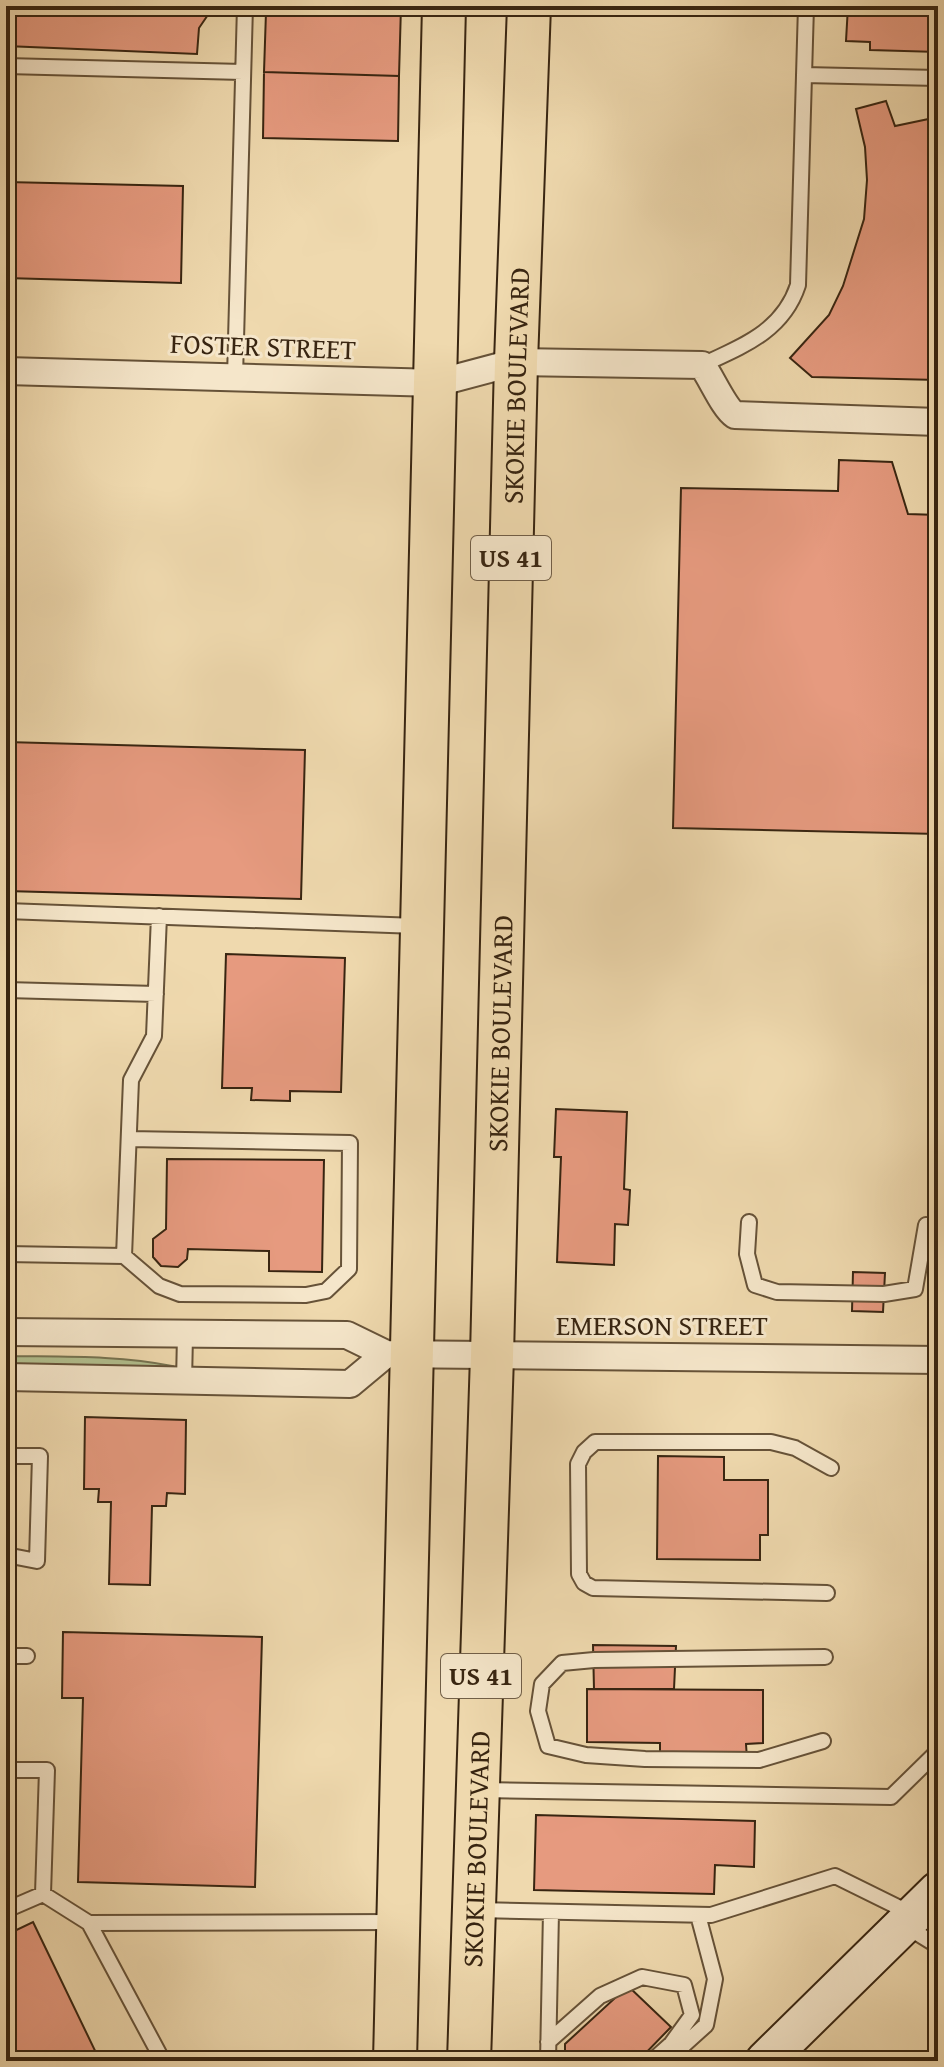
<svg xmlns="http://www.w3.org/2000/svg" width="944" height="2067" viewBox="0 0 944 2067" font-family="'Gentium Book Plus',serif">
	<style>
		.green { fill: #b2c08f; stroke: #757250; stroke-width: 2 }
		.building { fill: #e69a7f; stroke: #382511; stroke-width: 2 }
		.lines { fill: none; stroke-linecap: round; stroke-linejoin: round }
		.service-casing { stroke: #665238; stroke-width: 18 }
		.minor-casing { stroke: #665238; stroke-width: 30 }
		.secondary-casing { stroke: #382511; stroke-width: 42 }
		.primary-casing { stroke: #382511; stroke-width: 46 }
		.service { stroke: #f5e6ca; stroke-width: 14 }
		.minor { stroke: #f5e6ca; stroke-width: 26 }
		.secondary { stroke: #f5e6ca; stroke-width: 38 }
		.primary { stroke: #efd9ae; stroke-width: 42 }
		.labels { text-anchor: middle; stroke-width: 6; stroke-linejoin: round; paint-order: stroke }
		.shield { fill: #f5e6ca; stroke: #715f48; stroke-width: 2 }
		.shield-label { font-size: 26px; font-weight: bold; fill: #382511 }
		.street-label { font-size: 28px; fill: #382511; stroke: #f5e6ca }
	</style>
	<rect width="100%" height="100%" fill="#efd9ae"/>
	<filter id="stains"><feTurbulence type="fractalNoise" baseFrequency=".0025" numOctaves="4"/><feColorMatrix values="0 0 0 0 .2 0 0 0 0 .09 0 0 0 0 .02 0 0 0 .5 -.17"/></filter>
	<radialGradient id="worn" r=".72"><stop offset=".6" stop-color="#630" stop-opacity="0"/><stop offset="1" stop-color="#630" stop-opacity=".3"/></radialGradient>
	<path class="green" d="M6,1356C61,1357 118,1355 172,1366L166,1370L6,1365Z"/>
	<path class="building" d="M6,6H214L199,28L197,54L6,46Z
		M300,6H401L399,76L264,72L266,12H300Z
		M848,6H938V52L870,50V42L846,41Z
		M264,72L399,76L398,141L263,138Z
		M886,101L895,126L938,117V380L812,377L790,358L829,315L843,286L864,219L867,180L865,147L856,109Z
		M6,182L183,186L181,283L6,278Z
		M839,460L892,462L908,514L938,515V834L673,828L681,488L838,491Z
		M6,742L305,750L301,899L6,891Z
		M226,954L345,958L341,1092L290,1091V1101L251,1100L252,1088H222Z
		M556,1109L627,1112L624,1189L630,1190L628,1225L615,1224L614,1265L557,1262L561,1157H554Z
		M167,1159L324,1160L322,1272L269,1271V1251L188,1249L187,1259L178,1267L161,1266L153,1257V1239L166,1229Z
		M853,1272L885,1273L883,1312L852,1311Z
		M85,1417L186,1420L185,1494L167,1493L166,1506H152L150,1585L109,1584L111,1502H98L99,1489H84Z
		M658,1456L724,1457V1480H768V1535H760V1560L657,1559Z
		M63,1632L262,1637L255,1887L78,1882L83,1698H62Z
		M593,1645L676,1646L674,1689H594Z
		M587,1689L763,1690V1743L746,1744L747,1759L660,1758V1743L587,1742Z
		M536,1815L755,1821L754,1867L715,1865L714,1894L534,1890Z
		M33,1922L100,2061H6V1935Z
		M628,1986L671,2027L638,2061H565V2044Z"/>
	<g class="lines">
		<g class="service-casing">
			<path id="service" d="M6,66L243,72
				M804,75L938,78
				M702,365C743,346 783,331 798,285L806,6
				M235,377L245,6
				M6,911L417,926
				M6,990L156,994
				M749,1222L747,1254L755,1285L777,1292L884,1294L915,1289L926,1225
				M6,1254L124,1256L131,1080L154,1036L159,916
				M124,1256L159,1286L180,1294L306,1295L326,1291L349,1269L350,1143L129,1139
				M184,1382L185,1335
				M6,1456H40L37,1561L6,1555
				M827,1593L593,1588L584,1583L579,1574L578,1464L584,1452L595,1442H771L795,1448L831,1468
				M6,1656H27
				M823,1741L759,1760L645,1759L586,1755L548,1746L538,1711L542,1684L562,1663L594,1660L825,1657
				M6,1770H47L43,1894L89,1923L163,2061
				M482,1790L891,1797L938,1751
				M6,1910L43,1894
				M478,1910L711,1915L835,1876L910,1913
				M89,1923L397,1922
				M904,1925L938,1946
				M548,2042L600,1996L642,1977L684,1985L692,2015L671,2044L652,2061
				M548,2061L551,1912
				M666,2061L706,2025L715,1979L698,1915"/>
		</g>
		<g class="minor-casing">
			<path id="minor" d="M6,371L437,383L516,362L702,365C711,377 724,408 735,415L938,422
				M6,1332L347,1335L386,1354L938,1360
				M6,1377L350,1384L386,1354"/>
		</g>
		<g class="secondary-casing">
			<path id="secondary" d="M765,2061L938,1891"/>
		</g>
		<g class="primary-casing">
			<g id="primary">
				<path d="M395,2061L444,6"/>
				<path id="s1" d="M469,2061L492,1356L516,362L529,6"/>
			</g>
		</g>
		<use href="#service" class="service"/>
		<use href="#minor" class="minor"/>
		<use href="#secondary" class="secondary"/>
		<use href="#primary" class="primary"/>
	</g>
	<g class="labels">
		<g class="shield">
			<rect x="471" y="536" width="80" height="44" rx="6"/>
			<rect x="441" y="1654" width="80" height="44" rx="6"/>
		</g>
		<g class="shield-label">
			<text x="511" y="567">US 41</text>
			<text x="481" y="1685">US 41</text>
		</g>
		<g class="street-label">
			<text transform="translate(263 346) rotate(2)" y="10">FOSTER STREET</text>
			<text dy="10" stroke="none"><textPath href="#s1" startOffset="1676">SKOKIE BOULEVARD</textPath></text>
			<text dy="10" stroke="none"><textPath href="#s1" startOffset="1028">SKOKIE BOULEVARD</textPath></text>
			<text x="662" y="1335">EMERSON STREET</text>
			<text dy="10" stroke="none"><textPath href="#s1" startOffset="212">SKOKIE BOULEVARD</textPath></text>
		</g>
	</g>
	<rect width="944" height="2067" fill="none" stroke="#efd9ae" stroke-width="32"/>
	<rect x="8" y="8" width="928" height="2051" fill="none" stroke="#382511" stroke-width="4"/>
	<rect x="16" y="16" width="912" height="2035" fill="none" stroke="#382511" stroke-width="2"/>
	<rect width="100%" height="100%" filter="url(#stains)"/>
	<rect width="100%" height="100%" fill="url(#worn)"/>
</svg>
